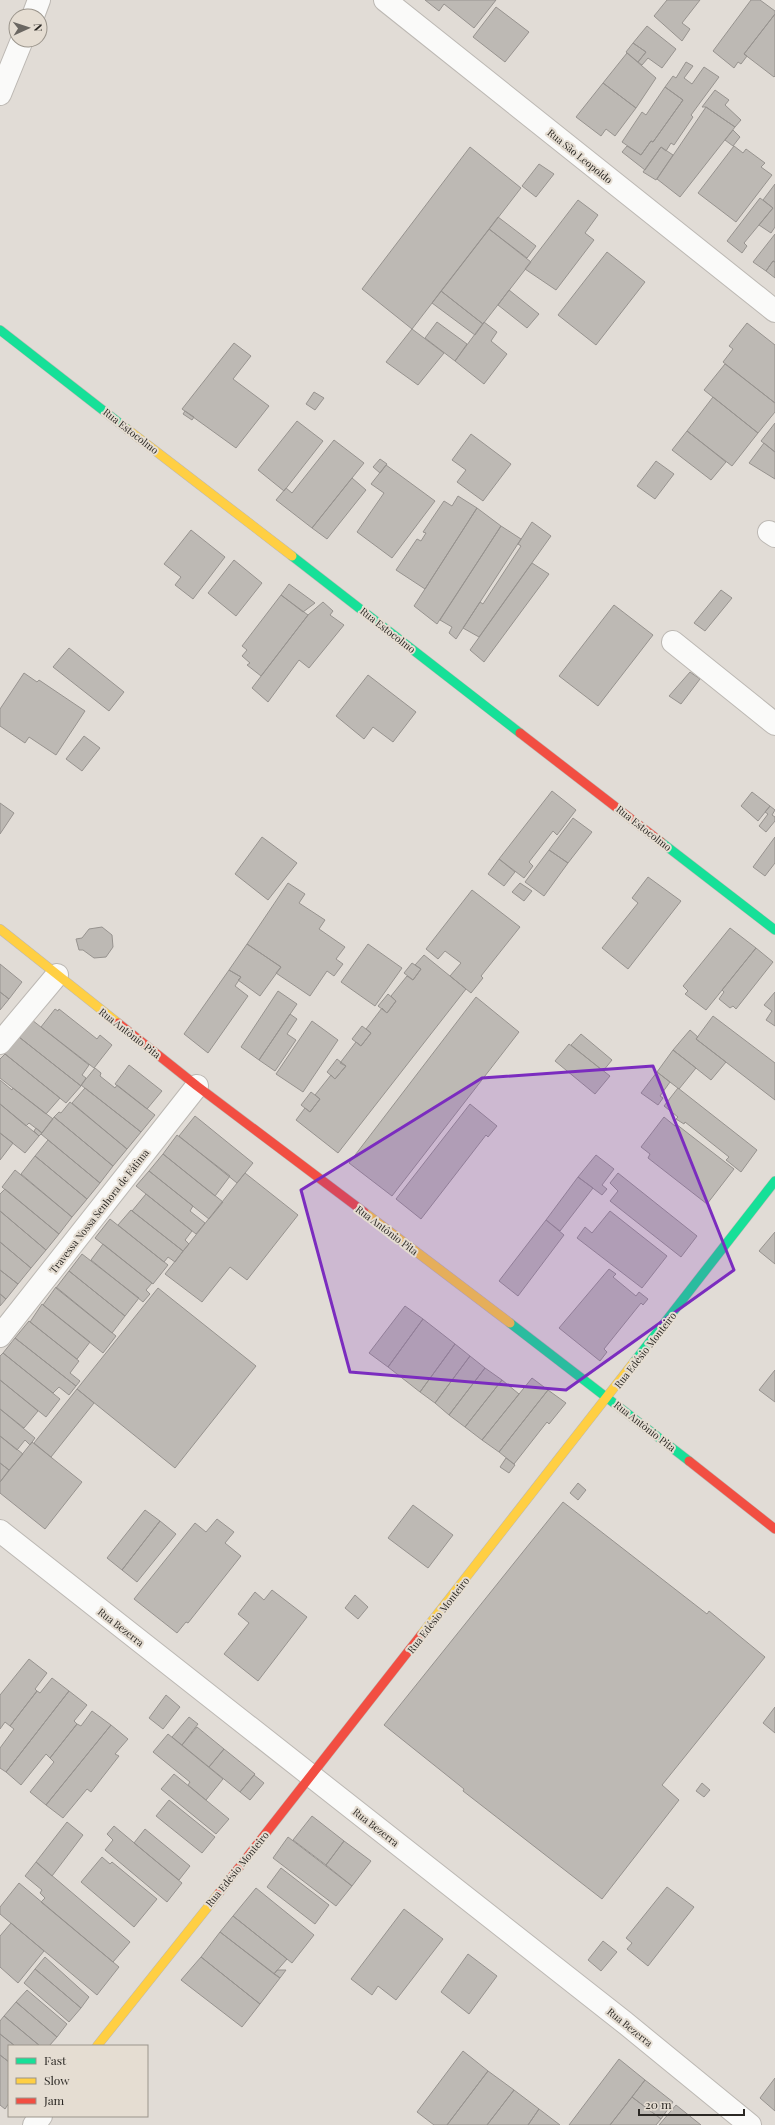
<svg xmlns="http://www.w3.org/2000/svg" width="775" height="2125" viewBox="0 0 775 2125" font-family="'Playfair Display',serif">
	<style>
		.building { fill: #bdb9b4; stroke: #97938f }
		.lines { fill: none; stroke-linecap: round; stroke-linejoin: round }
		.street-casing { stroke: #bcb8b3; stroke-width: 24 }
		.fast-casing { stroke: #bcb8b3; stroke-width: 10 }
		.slow-casing { stroke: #bcb8b3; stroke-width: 10 }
		.jam-casing { stroke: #bcb8b3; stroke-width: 10 }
		.street { stroke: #fafaf9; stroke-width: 22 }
		.fast { stroke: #16e098; stroke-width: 9 }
		.slow { stroke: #ffcf43; stroke-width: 9 }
		.jam { stroke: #f24e42; stroke-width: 9 }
		.marked { fill: #7b2cbf; fill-opacity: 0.2; stroke: #7b2cbf; stroke-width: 3; stroke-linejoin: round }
		.labels { text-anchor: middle; stroke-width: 4; stroke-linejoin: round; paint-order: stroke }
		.street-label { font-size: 10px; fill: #2b2824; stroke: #e5ddd2 }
	</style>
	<rect width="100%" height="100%" fill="#e1dcd6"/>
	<path class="building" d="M425,0H496L474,28L444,4L439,11Z
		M667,0H700L682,23L690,29L682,41L654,16Z
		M751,0H760L775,11V14L744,54L747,56L741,64L738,62L734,68L713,51Z
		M496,7L529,32L505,62L473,37Z
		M775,14V76L774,77L744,54Z
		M647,26L676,49L662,68L648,58L642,65L638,62L646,52L633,43Z
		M633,43L646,52L638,62L626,52Z
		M627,53L656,78L636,108L603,83Z
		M686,62L693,66L684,78L692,84L704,67L719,77L691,115L693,117L674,145L671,143L666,151L661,147L645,170L622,152L627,146L641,155L651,141L653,142L683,100L665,87L673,76L676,78Z
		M603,83L636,108L615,136L606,129L601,136L576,117Z
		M665,87L683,100L653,142L651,141L641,155L622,142L642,112L646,115Z
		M715,90L729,100L725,105L741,120L735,127L706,107H702Z
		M706,107L735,127L680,197L657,179Z
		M733,130L740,137L733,146L725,140Z
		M734,146L743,153L746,149L765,163L761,167L772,175L736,222L698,193Z
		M470,147L521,188L412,329L362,289Z
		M661,147L673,155L656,180L643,172Z
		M539,164L554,174L536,197L522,186Z
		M775,184V227L771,233L759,225L773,208L763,200Z
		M760,198L773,208L744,243L747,246L742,253L727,241Z
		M578,200L598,215L585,233L594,240L556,290L525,269Z
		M498,217L536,246L527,258L489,229Z
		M489,229L531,262L483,324L441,291Z
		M775,234V262L773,261L766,271L753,262Z
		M607,252L645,282L596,345L558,315Z
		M773,261L775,262V278L766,271Z
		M509,290L539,314L527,328L498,305Z
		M441,291L483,324L475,335L432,303Z
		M437,322L467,344L455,361L425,338Z
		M484,322L497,332L491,341L507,354L484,384L455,361Z
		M747,323L775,345V403L723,362L733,349L729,346Z
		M412,329L444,353L418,385L386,362Z
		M234,343L251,356L233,379L269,406L236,448L182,409Z
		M725,364L775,403V412L758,433L704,390Z
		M314,392L324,398L315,410L306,404Z
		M713,397L758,433L732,466L687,431Z
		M185,411L194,417L192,420L183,414Z
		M297,421L323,441L284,491L258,470Z
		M775,423V452L761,441Z
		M687,431L726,462L711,480L672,450Z
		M471,434L511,464L483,501L457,482L466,470L452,460Z
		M334,440L364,463L312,528L276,500L286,488L292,493Z
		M764,443L775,452V479L749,463Z
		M380,459L387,464L380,473L373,467Z
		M656,461L674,474L655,499L637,486Z
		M386,465L435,501L392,558L357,532L384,493L371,484Z
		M352,478L366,490L327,539L312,528Z
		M458,496L477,508L425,589L396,570L417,539L421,541L426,533L423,532L444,501L452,506Z
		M477,508L501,526L437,624L414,606Z
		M532,522L551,536L479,637L463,628L480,602L483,604L521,546L518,544Z
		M501,526L521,539L456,639L449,633L452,627L440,620Z
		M191,530L225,557L193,599L175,585L181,577L164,564Z
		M234,560L262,583L236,616L208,593Z
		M532,563L549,574L484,662L470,650Z
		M289,584L315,603L303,612L281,595Z
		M721,590L732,598L705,631L694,623Z
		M281,595L308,615L261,676L247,665L250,663L242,656L247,650L242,646Z
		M323,602L333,611L330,615L344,625L309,668L299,660L268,702L252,688L308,615Z
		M614,605L653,635L598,706L559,676Z
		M69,648L124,692L109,711L53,667Z
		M690,672L700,679L681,704L669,696Z
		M24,673L37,682L39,680L85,711L56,755L29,737L25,743L0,726V709Z
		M368,675L416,712L393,742L373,727L364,739L336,716Z
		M84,736L100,748L82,771L66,759Z
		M552,791L576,810L557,835L553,831L529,862L533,866L524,878L499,859Z
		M752,792L770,806L758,821L741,806Z
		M0,803L14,813L0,834Z
		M770,806L775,810L772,815L775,817V821L766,832L759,826L768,814L765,812Z
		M573,818L592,832L568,863L549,850Z
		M262,837L297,863L268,900L235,874Z
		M775,837V863L765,876L753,867Z
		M549,850L568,863L544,896L525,882Z
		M499,859L515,872L504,886L488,874Z
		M648,877L681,901L628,969L602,948L638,903L632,898Z
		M288,883L305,894L299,903L325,920L319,929L345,947L336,959L343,964L334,976L327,971L310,996L276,973L281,967L247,944Z
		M520,883L532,891L524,901L512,892Z
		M472,890L520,927L481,976L483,978L471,993L450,976L461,963L445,951L438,959L426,949Z
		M102,927L112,935L113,947L106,957L94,958L83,950H79L76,939L82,938L89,929Z
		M730,928L756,948L706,1010L685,994L688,991L683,986Z
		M247,944L281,967L260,996L238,980L241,977L229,970Z
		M368,944L402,968L375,1006L341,982Z
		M756,948L773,962L736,1009L733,1006L730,1008L719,999L724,992L722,990Z
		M424,955L466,989L338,1153L296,1120L305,1108L310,1112L320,1099L315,1095L331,1075L335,1079L346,1066L340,1063L356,1042L361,1046L371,1033L366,1029L382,1008L387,1013L396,1001L391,996L407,976L413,980L421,969L415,965Z
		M412,963L421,969L413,980L404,973Z
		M0,964L22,982L9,999L0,992Z
		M229,970L241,977L235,986L248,996L208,1053L184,1034Z
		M278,991L297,1004L259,1060L241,1047Z
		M0,992L9,999L0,1010Z
		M775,992V1026L766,1020L772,1011L764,1005Z
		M388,994L396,1001L387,1013L378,1006Z
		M476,997L519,1032L392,1196L349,1163Z
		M55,1009L58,1011L59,1009L97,1039L100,1035L112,1045L94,1068L41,1027Z
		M290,1014L297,1019L287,1034L296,1040L275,1071L259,1060Z
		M713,1016L775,1063V1100L696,1039Z
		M32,1020L89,1065L82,1075L86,1078L81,1086L19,1037Z
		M312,1021L338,1040L303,1092L276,1074Z
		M362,1026L371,1033L361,1046L352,1039Z
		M690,1030L698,1037L696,1039L726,1062L711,1080L673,1050Z
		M581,1034L612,1060L603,1071L571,1045Z
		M19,1037L81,1086L66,1103L5,1054Z
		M569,1044L610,1076L595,1094L555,1061Z
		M673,1050L696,1068L679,1089L657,1072Z
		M5,1054L60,1098L46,1114L0,1078V1059Z
		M337,1059L346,1066L335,1079L327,1072Z
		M129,1065L162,1091L147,1109L115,1084Z
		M95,1068L101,1073L100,1076L115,1088L117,1085L155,1115L141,1132L81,1085Z
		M657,1072L670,1082L660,1096L663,1098L658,1105L641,1093Z
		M0,1080L12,1090L13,1088L53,1119L42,1133L29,1123L26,1126L0,1104Z
		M85,1088L141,1132L127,1149L72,1103Z
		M678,1088L757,1150L741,1172L726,1160L729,1157L685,1122L684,1124L676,1119L678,1117L664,1106Z
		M311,1092L320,1099L310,1112L301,1105Z
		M70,1102L127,1149L113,1166L54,1117L59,1112L61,1113Z
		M0,1104L39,1136L25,1153L0,1133Z
		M470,1104L497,1126L488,1137L486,1135L421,1219L396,1199Z
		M195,1116L253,1163L237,1183L179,1136Z
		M54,1117L113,1166L100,1183L41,1134Z
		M664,1117L675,1126L676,1124L734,1169L707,1204L648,1158L650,1154L641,1147Z
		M36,1128L42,1133L39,1136L34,1131Z
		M0,1133L13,1143L0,1160Z
		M177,1135L230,1176L215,1196L163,1154Z
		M48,1140L100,1183L87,1199L35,1156Z
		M163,1154L223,1202L209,1219L149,1171Z
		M596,1155L614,1169L602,1185L607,1189L602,1195L578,1177Z
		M35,1156L87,1199L72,1217L21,1174Z
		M15,1170L72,1217L59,1234L2,1187Z
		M149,1171L193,1206L190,1211L205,1223L196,1234L136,1186Z
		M245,1173L298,1215L247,1280L230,1267L202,1302L165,1274Z
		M618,1173L697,1236L681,1257L610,1201L618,1191L610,1183Z
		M578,1177L593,1188L560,1231L546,1220Z
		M5,1189L59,1234L46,1250L0,1211V1194Z
		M146,1194L192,1231L185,1240L189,1244L183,1251L132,1211Z
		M131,1210L183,1251L175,1262L168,1257L164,1262L118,1225Z
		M0,1211L46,1250L31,1268L0,1242Z
		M610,1211L667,1256L642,1288L577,1238L585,1227L592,1233Z
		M110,1219L168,1265L153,1284L95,1238Z
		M546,1220L564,1235L518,1296L499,1281Z
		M775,1232V1264L759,1251Z
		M0,1242L31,1268L18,1284L0,1270Z
		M103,1244L152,1283L146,1290L150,1294L143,1302L91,1260Z
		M82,1254L139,1298L125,1316L69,1271Z
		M609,1269L616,1274L613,1277L636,1296L639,1292L648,1299L643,1305L641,1303L604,1349L607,1352L600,1361L559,1328Z
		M0,1270L18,1284L6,1299L0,1294Z
		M69,1271L125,1316L112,1333L56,1288Z
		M56,1287L116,1336L103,1353L43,1305Z
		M158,1288L256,1366L175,1468L77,1389Z
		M0,1294L6,1299L0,1306Z
		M42,1304L90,1342L77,1359L30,1322Z
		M405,1306L423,1319L388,1367L369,1353Z
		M423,1319L455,1344L420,1392L388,1367Z
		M29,1321L79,1361L70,1373L80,1381L76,1386L15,1338Z
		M15,1338L76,1386L69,1395L59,1387L53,1393L3,1353Z
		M455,1344L470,1356L435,1403L420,1392Z
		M3,1353L60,1399L46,1417L0,1380V1356Z
		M470,1356L485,1368L449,1415L435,1403Z
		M485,1368L502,1380L465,1427L449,1415Z
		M775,1370V1402L759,1390Z
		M532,1378L548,1390L499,1452L482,1440Z
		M0,1380L38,1411L24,1428L0,1409Z
		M502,1380L519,1394L482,1440L465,1427Z
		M77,1389L94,1403L51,1457L34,1443Z
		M548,1390L566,1403L549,1424L547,1422L514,1464L499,1452Z
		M0,1409L35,1438L30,1445L25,1440L17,1450L0,1436Z
		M0,1436L23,1454L9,1470L0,1463Z
		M32,1442L82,1482L45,1529L0,1493V1482Z
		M506,1458L515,1465L509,1473L500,1467Z
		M0,1463L9,1470L0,1482Z
		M578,1483L586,1490L578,1500L570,1493Z
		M563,1502L707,1614L709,1611L765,1657L662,1785L679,1800L602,1899L463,1791L464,1789L384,1725Z
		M413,1505L453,1535L428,1568L388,1538Z
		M145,1510L160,1521L122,1570L107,1558Z
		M217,1519L234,1532L225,1543L241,1556L188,1623L186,1622L177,1633L134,1599L195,1523L206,1532Z
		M160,1521L176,1534L137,1582L122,1570Z
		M272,1590L307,1617L258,1681L224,1654L249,1623L238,1614L255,1592L264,1600Z
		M355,1595L368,1607L358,1619L345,1608Z
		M29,1659L47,1673L35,1689L37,1691L10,1726L5,1722L0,1729V1695Z
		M52,1678L69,1691L6,1772L0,1768V1748L14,1729L10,1726L37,1691L40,1693Z
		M69,1691L87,1705L74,1721L77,1724L50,1758L46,1754L21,1785L6,1772Z
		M166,1695L180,1707L163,1729L149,1718Z
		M775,1707V1733L763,1723Z
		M92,1711L111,1725L46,1805L30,1792L54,1762L50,1758L77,1724L81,1726Z
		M189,1717L198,1724L182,1745L172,1737Z
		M111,1725L128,1739L115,1754L119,1756L91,1792L87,1789L63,1818L46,1805Z
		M197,1727L224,1749L209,1767L182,1745Z
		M168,1734L223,1779L206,1800L188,1785L190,1782L153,1752Z
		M224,1749L255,1774L240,1792L209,1767Z
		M174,1774L229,1819L216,1834L161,1789Z
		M254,1775L264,1783L250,1800L240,1792Z
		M702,1783L710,1790L704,1797L696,1791Z
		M169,1800L215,1837L202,1853L156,1816Z
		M312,1816L344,1841L326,1865L293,1840Z
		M67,1822L83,1835L52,1876L36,1862Z
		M114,1826L182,1883L167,1902L105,1850L113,1840L107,1834Z
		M145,1829L190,1866L179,1880L134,1843Z
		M288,1837L352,1886L336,1906L273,1858Z
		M344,1841L371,1861L352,1886L326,1865Z
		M102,1857L110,1864L112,1862L157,1899L134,1927L81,1882Z
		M36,1862L130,1942L113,1962L41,1902L45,1898L40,1893L42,1890L25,1876Z
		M281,1868L329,1905L315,1924L267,1887Z
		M19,1883L119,1967L97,1995L0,1914V1907Z
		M667,1887L694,1907L648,1966L627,1949L632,1943L626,1938Z
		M256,1888L314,1935L292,1963L233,1916Z
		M404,1909L443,1939L396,2000L378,1986L372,1995L351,1979Z
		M233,1916L287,1959L274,1974L220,1932Z
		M11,1923L44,1951L18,1983L0,1967V1936Z
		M220,1932L280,1978L260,2004L201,1957Z
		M603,1941L617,1952L601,1971L588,1960Z
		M468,1954L497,1976L469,2014L441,1992Z
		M45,1957L89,1997L81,2008L35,1969Z
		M201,1957L260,2004L242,2027L181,1980Z
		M35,1969L81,2008L69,2022L24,1983Z
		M277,1970H286L280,1978L274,1974Z
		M27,1990L67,2024L57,2037L16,2002Z
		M16,2002L57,2037L49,2046H40L4,2016Z
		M4,2016L40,2046H15L0,2034V2021Z
		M0,2034L15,2046H9V2062L0,2055Z
		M463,2051L488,2071L447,2125H434L417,2112Z
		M0,2055L9,2062V2103L5,2109L0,2105Z
		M619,2059L645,2080L610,2125H569Z
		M488,2071L514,2090L487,2125H447Z
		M775,2078V2111L760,2098Z
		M645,2080L673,2102L661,2119L632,2097Z
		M514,2090L539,2109L528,2125H487Z
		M632,2097L661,2119L656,2125H610Z
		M676,2105L701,2125H659Z
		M539,2109L560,2125H528Z"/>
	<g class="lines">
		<g class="street-casing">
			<path id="street" d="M385,0L775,311
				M33,16L39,0
				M0,94L22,40
				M769,532L775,536
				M673,642L775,724
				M0,1043L57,975
				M0,1336L197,1086
				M0,1531L624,2022L750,2125
				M34,2125L41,2116"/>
		</g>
		<g class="fast-casing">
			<path id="fast" d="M0,330L127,429
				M292,556L520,733
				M661,842L775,930
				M510,1323L689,1461
				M634,1362L775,1181"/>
		</g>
		<g class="slow-casing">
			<path id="slow" d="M127,429L292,556
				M0,929L118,1023
				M364,1212L510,1323
				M421,1635L634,1362
				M97,2046L219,1893"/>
		</g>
		<g class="jam-casing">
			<path id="jam" d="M520,733L661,842
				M118,1023L197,1086L364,1212
				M689,1461L775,1529
				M219,1893L421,1635"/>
		</g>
		<use href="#street" class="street"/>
		<use href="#fast" class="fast"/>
		<use href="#slow" class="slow"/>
		<use href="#jam" class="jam"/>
	</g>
	<path class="marked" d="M653,1066L734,1270L566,1390L350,1372L301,1190L482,1078Z"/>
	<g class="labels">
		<g class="street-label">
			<text transform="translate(580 156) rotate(39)" y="4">Rua São Leopoldo</text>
			<text transform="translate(131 431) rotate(38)" y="4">Rua Estocolmo</text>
			<text transform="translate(388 630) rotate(38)" y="4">Rua Estocolmo</text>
			<text transform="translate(644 828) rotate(38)" y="4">Rua Estocolmo</text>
			<text transform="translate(130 1033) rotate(38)" y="4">Rua Antônio Pita</text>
			<text transform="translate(99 1211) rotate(-52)" y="4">Travessa Nossa Senhora de Fátima</text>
			<text transform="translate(387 1230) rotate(37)" y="4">Rua Antônio Pita</text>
			<text transform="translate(645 1350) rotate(-52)" y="4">Rua Edésio Monteiro</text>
			<text transform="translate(645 1426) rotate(38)" y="4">Rua Antônio Pita</text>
			<text transform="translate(438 1615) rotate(-52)" y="4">Rua Edésio Monteiro</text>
			<text transform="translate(121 1627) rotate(38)" y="4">Rua Bezerra</text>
			<text transform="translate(376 1827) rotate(38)" y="4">Rua Bezerra</text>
			<text transform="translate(237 1869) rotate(-51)" y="4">Rua Edésio Monteiro</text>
			<text transform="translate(630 2027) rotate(39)" y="4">Rua Bezerra</text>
		</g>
	</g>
	<rect x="8" y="2045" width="140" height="72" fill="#e5ddd2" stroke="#9b958c"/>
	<rect x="16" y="2058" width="20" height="6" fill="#16e098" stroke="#9b958c"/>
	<text x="44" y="2065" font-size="12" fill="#2b2824">Fast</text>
	<rect x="16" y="2078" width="20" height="6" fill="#ffcf43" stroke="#9b958c"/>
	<text x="44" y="2085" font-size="12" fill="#2b2824">Slow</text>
	<rect x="16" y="2098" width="20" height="6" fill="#f24e42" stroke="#9b958c"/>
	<text x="44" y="2105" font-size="12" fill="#2b2824">Jam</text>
	<g transform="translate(28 28) rotate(87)"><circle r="19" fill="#e5ddd2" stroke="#9b958c"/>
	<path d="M0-3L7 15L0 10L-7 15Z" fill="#6b6762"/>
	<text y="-6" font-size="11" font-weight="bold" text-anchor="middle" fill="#2b2824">N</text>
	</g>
	<path d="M639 2109v6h105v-6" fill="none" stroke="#2b2824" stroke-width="2"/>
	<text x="645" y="2109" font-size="12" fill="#2b2824" stroke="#e5ddd2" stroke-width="3" paint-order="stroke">20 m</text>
</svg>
